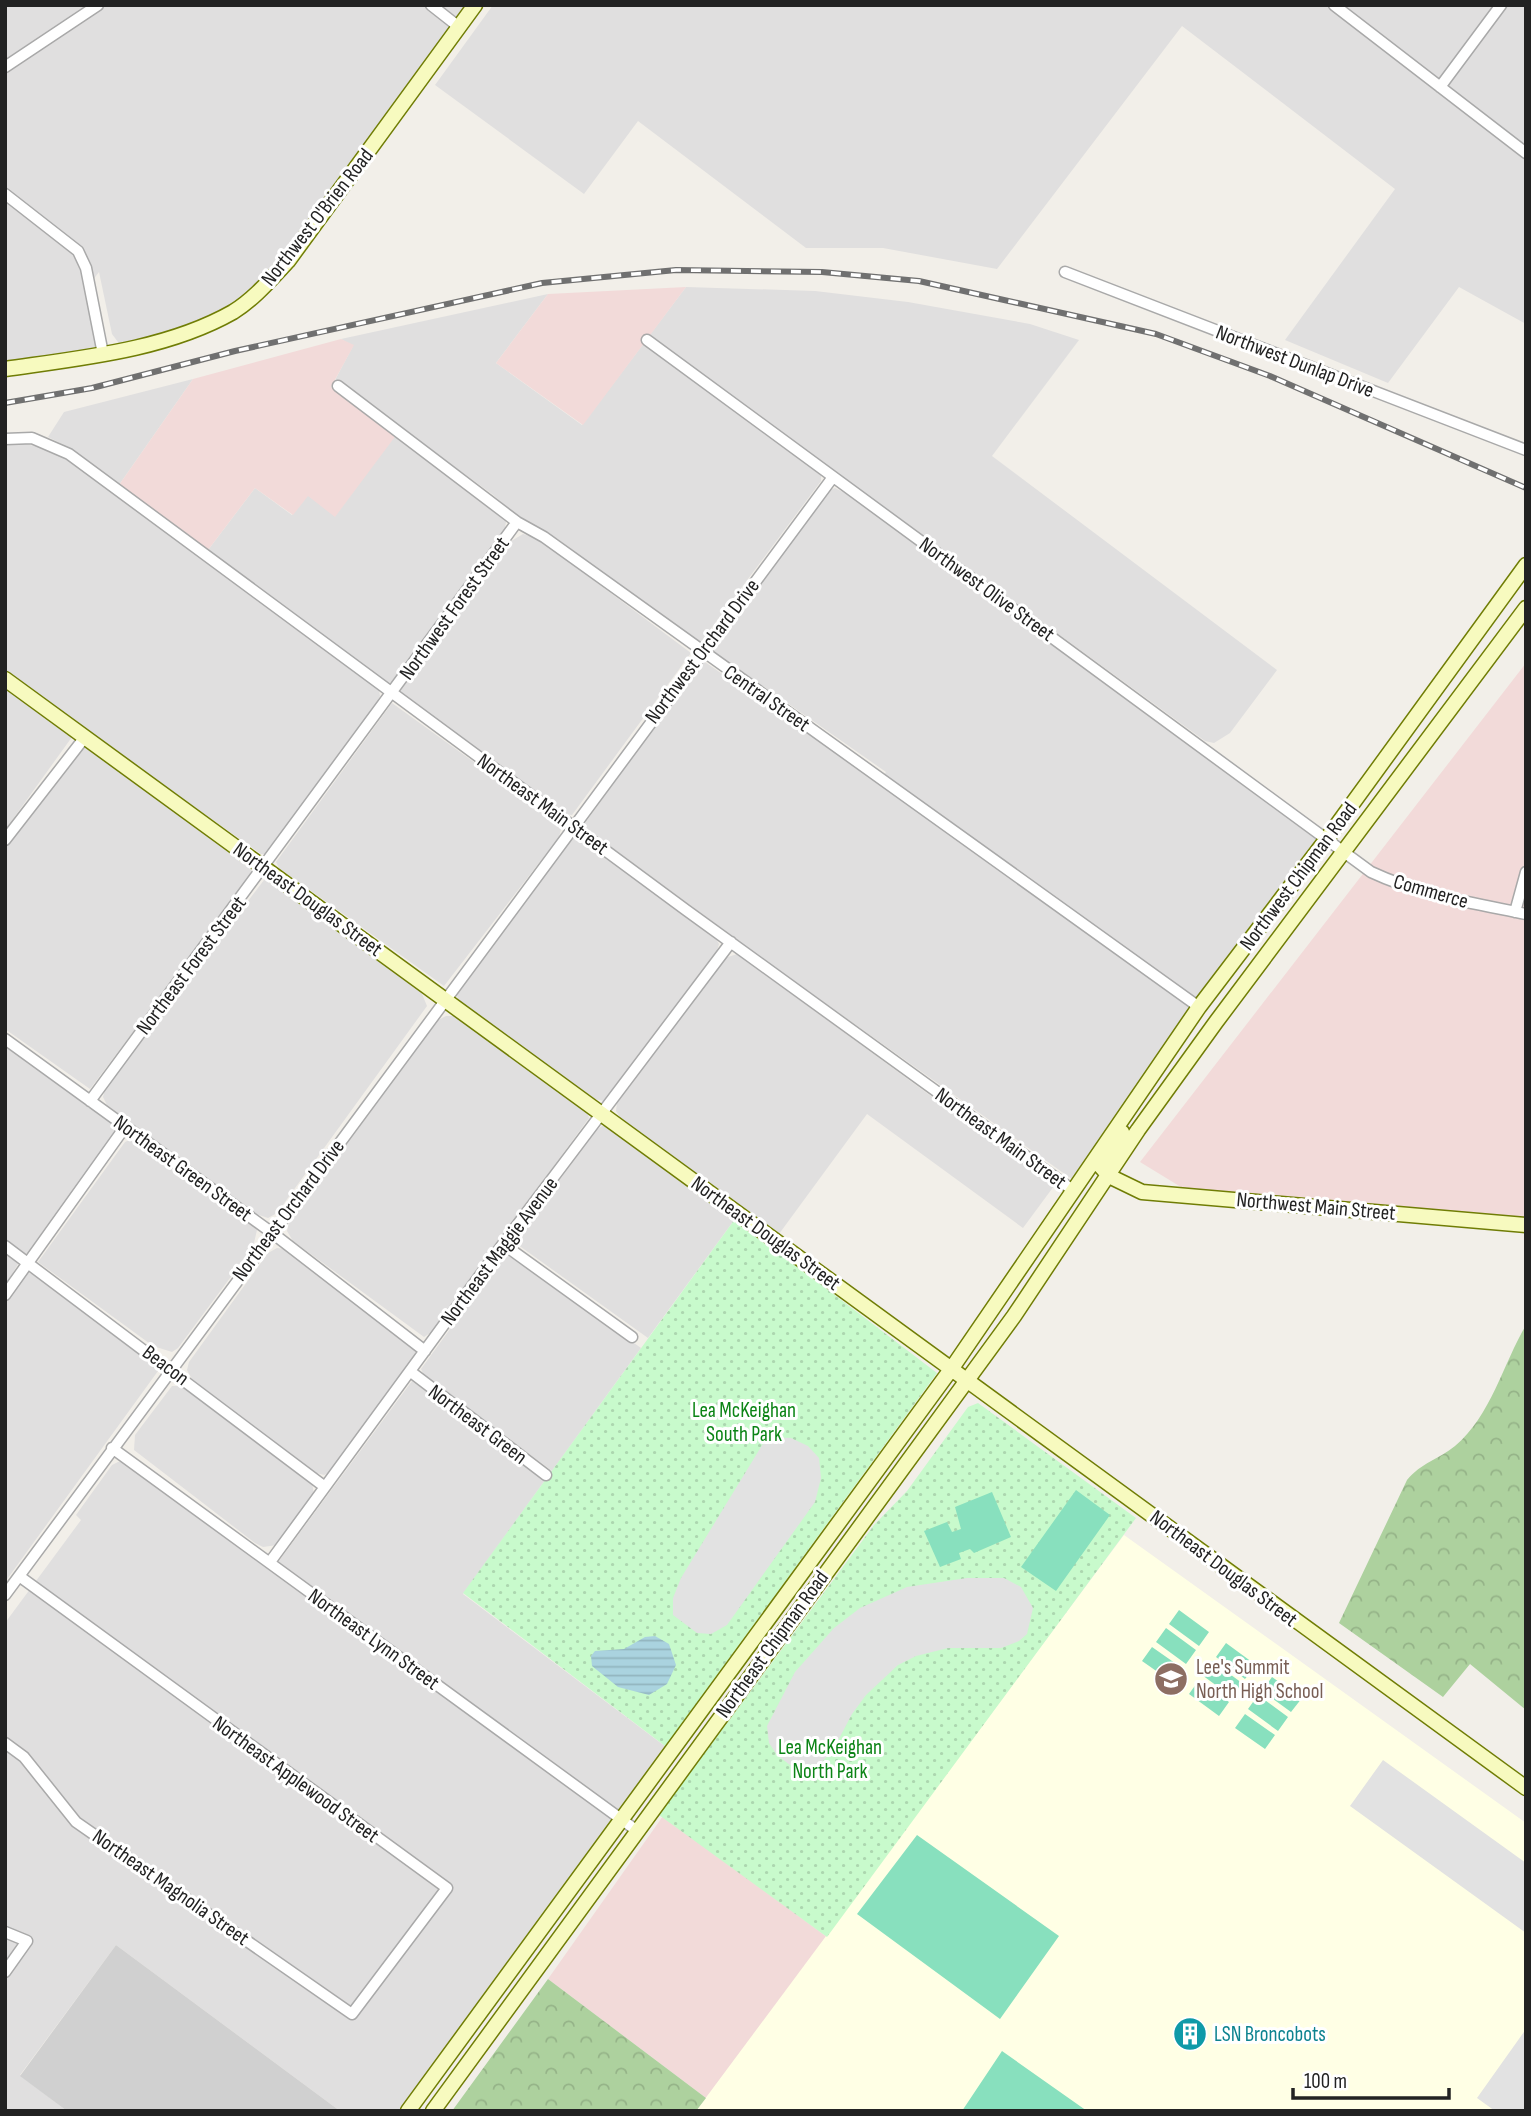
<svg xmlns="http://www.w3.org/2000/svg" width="1531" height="2116" viewBox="0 0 1531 2116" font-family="'Sofia Sans Condensed',sans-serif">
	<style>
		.residential { fill: #e0dfdf }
		.commercial { fill: #f2dad9 }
		.education { fill: #ffffe5 }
		.religious { fill: #d0d0d0 }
		.forest { fill: url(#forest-crowns) }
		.park { fill: url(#park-dots) }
		.pitch { fill: #88e0be }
		.parking { fill: #e2e2e2 }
		.water { fill: url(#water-rules) }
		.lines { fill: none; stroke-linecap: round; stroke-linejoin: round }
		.street-casing { stroke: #a9a9a9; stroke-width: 13 }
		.secondary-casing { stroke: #707d05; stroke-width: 17 }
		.street { stroke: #fff; stroke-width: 10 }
		.secondary { stroke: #f7fabf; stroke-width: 14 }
		.rail-casing { stroke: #707070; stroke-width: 6 }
		.rail { stroke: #fff; stroke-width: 3.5; stroke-dasharray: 10; stroke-linecap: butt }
		.labels { text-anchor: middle; stroke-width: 6; stroke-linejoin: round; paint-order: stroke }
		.street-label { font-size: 21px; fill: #222; stroke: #fff }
		.park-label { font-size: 21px; fill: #0c8416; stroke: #fff }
		.education-label { font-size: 21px; fill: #785e54; stroke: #fff; text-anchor: start }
		.culture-label { font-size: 21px; fill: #0d838f; stroke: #fff; text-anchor: start }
	</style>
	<defs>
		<pattern id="forest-crowns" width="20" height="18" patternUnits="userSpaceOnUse" patternTransform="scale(1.75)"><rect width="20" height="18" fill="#add19e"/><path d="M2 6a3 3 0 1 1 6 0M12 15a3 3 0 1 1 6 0" fill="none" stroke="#95b388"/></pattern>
		<pattern id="park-dots" width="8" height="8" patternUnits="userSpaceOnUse" patternTransform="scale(1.75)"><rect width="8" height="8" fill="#c8facc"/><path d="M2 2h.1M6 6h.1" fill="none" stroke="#acd6af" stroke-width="1.8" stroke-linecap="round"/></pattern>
		<pattern id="water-rules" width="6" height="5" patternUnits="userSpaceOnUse" patternTransform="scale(1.75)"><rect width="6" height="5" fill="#aad3df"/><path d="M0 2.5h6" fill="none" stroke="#92b5bf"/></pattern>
	</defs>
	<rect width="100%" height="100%" fill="#f2efe9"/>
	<path class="residential" d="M5,5H476L277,272L202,328L121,346L112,334L99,272L92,281L103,347L5,366Z
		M493,5H1526V324L1459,287L1388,383L1285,340L1395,189L1182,26L997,269L883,248H806L638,121L584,194L435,85Z
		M686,287L815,291L908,302L1030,324L1079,340L992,456L1277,670L1230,733L1214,743L1205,741L649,336Z
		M548,294L496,363L582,425L644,343L821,475V481L701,642L694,641L558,539L514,513L492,494L335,380L353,346L341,339Z
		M193,379L119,485L70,448L48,437L64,412Z
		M397,434L506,518V522L504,533L394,681L387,684L208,550L255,488L292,515L307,496Z
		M21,443L54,450L379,690L380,696L375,706L267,854H261L5,672V445Z
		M835,488L847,494L1314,837L1318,844L1076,1182L755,953L583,826L702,660L879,782L886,772L710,649L828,491Z
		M523,534L537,538L691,653L572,815L565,814L400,692L401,687L508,543Z
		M5,689L72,737L5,830Z
		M392,703L557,822L561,829L559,837L444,986L279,868L276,862Z
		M86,746L252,868L248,880L90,1089L5,1029V845L79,748Z
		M576,837L714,935L719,944L716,954L604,1101L594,1099L458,1000L457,995L569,840Z
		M264,880L272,881L420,989L427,1006L277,1213L268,1218L256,1214L107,1105L103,1097L105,1089Z
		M737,954L1054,1186L1023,1228L867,1114L779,1234L621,1119L616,1111L617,1103L722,959Z
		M446,1016H456L587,1111L589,1118L433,1331L424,1337L293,1241L287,1231L289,1223L438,1020Z
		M5,1046L115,1124L118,1131L31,1251L25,1254L5,1241Z
		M602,1126H607L735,1219L648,1338L514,1242L596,1130Z
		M132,1139L257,1230L253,1247L178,1348L172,1352L153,1346L38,1262L125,1142Z
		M277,1248L286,1249L416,1349L415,1356L329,1473L324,1475L313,1472L193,1381L187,1370L189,1362L268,1253Z
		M5,1252L18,1264L5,1286Z
		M506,1252L641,1348L552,1471L424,1375L421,1369Z
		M28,1273L35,1274L156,1364L158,1371L5,1582V1303Z
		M412,1381L546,1479L463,1594L670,1750L407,2111H340L116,1945L20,2075L67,2111H5V1623L81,1520L76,1515L112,1465L118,1462L122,1461L273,1569Z
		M172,1386H183L312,1483L314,1494L277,1545L263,1547L255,1543L134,1450L135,1435Z"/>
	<path class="commercial" d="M686,287L583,425L496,363L548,294Z
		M341,339L354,345L331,387L397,434L335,517L308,496L293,515L255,488L208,550L119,485L193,379Z
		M1526,663V1225L1194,1195L1140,1162Z
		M663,1816L827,1937L706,2098L548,1979Z"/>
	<path class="education" d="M1124,1535L1526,1823V2111H696Z"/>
	<path class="religious" d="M116,1945L340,2111H67L20,2076Z"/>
	<path class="forest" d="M1526,1325V1710L1470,1664L1443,1697L1339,1623L1407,1480C1421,1463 1439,1459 1455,1446C1491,1416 1503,1364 1526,1325Z
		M548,1979L706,2098L696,2111H452Z"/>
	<path class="park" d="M735,1219L937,1373L665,1746L463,1593Z
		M978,1403L1136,1518L827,1937L659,1815L874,1525L907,1491L968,1407Z"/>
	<path class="pitch" d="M1076,1490L1110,1515L1056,1591L1021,1567Z
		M992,1492L1011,1537L974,1553L970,1549L959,1553L961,1559L940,1567L924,1531L947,1522L952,1532L961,1529L955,1507Z
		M1179,1610L1209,1632L1199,1646L1169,1624Z
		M1166,1628L1196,1650L1186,1664L1156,1642Z
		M1226,1643L1256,1665L1245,1679L1216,1657Z
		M1152,1647L1182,1668L1172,1682L1142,1661Z
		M1212,1661L1242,1683L1232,1697L1202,1675Z
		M1272,1677L1302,1698L1291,1712L1262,1691Z
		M1199,1680L1229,1702L1219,1716L1189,1694Z
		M1258,1695L1288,1717L1278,1731L1248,1709Z
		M1245,1714L1275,1735L1265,1749L1235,1728Z
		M917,1835L1059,1936L1000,2019L857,1914Z
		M1002,2051L1087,2111H962Z"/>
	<path class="parking" d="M767,1437L791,1438L808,1446L819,1458L821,1478L815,1502L727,1625L711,1634L697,1633L673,1615V1598L681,1578Z
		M967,1578H1004L1021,1587L1033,1608L1027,1634L1019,1641L1001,1648H948L916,1656L898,1665L866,1695L852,1714L833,1750L820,1764L790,1765L777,1755L769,1743L767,1726L795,1672L834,1628L860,1608L907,1587Z
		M1383,1760L1526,1863V1933L1350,1806Z
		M1526,2029V2111H1495L1477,2098Z"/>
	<path class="water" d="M655,1636L669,1644L676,1665L667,1684L649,1695L618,1687L592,1666L591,1656L595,1651L624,1649L645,1637Z"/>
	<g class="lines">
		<g class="street-casing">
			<path id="street" d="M431,5L459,27
				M1334,5L1526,153
				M5,67L98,5
				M1440,87L1501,5
				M5,194L78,251L86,268L103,354
				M1065,272L1526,450
				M647,340L1371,872C1420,895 1473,903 1526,914
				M338,386L517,522L544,537L1199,1007
				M5,439L32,438L69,454L686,910L1074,1191
				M5,840L85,737
				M1515,912L1526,872
				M5,1039L271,1232L425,1351
				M90,1101L517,522
				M503,1244L632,1337
				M5,1246L325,1487
				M5,1295L125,1127
				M411,1372L546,1475
				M112,1448L636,1830
				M270,1562L503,1244L731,942
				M5,1595L833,477
				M5,1743L24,1757L76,1822L352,2014L447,1888L19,1576
				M5,1932L27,1941L5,1972"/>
		</g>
		<g class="secondary-casing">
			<path id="secondary" d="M5,369C81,358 166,350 233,312C254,299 271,279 288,261L475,5
				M5,679L1526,1788
				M1122,1132L1102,1168L1109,1176L1142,1192L1526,1225
				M408,2111L952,1368L1199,1007L1326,840L1526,565
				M433,2111L1014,1316L1138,1130L1216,1022L1526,608"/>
		</g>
		<use href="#street" class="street"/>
		<use href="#secondary" class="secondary"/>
		<g class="rail-casing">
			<path id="rail" d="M5,403L92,388L235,351L542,283L676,270L822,272L919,281L1156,334L1270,376L1526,488"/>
		</g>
		<use href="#rail" class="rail"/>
	</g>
	<defs>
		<g id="school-disc" transform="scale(1.75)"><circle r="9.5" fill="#8d6e63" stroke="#fff"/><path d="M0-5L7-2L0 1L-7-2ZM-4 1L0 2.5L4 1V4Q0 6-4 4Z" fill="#fff"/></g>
		<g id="building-disc" transform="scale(1.75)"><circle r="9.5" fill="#0f9aa8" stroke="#fff"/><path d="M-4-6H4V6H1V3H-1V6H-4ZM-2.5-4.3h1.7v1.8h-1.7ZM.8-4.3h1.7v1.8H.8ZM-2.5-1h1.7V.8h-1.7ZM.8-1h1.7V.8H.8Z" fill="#fff"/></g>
	</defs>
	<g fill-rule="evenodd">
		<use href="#school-disc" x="1171" y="1679"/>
		<use href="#building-disc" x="1190" y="2034"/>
	</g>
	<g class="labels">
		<g class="street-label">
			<text transform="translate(317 217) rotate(-52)" y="7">Northwest O'Brien Road</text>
			<text transform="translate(1295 361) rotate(21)" y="7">Northwest Dunlap Drive</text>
			<text transform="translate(987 589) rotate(36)" y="7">Northwest Olive Street</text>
			<text transform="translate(454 608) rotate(-54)" y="7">Northwest Forest Street</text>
			<text transform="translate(702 651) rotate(-53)" y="7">Northwest Orchard Drive</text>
			<text transform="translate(767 698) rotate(35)" y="7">Central Street</text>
			<text transform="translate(543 804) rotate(36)" y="7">Northeast Main Street</text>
			<text transform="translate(1298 876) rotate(-53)" y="7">Northwest Chipman Road</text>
			<text transform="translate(1431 891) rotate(16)" y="7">Commerce</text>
			<text transform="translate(308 899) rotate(36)" y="7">Northeast Douglas Street</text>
			<text transform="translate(191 965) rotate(-53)" y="7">Northeast Forest Street</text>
			<text transform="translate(1001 1138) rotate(36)" y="7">Northeast Main Street</text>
			<text transform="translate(183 1168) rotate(36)" y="7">Northeast Green Street</text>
			<text transform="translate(1316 1206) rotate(5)" y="7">Northwest Main Street</text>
			<text transform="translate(288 1210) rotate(-53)" y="7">Northeast Orchard Drive</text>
			<text transform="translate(766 1233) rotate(36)" y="7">Northeast Douglas Street</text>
			<text transform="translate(499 1251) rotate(-53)" y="7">Northeast Maggie Avenue</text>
			<text transform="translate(166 1365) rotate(37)" y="7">Beacon</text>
			<text transform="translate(478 1424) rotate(37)" y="7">Northeast Green</text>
			<text transform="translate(1224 1568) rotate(37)" y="7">Northeast Douglas Street</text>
			<text transform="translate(374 1639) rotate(36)" y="7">Northeast Lynn Street</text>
			<text transform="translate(772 1644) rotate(-54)" y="7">Northeast Chipman Road</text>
			<text transform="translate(296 1779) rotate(36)" y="7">Northeast Applewood Street</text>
			<text transform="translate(171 1887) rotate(35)" y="7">Northeast Magnolia Street</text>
		</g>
		<g class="park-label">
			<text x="744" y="1417">Lea McKeighan<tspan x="744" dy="24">South Park</tspan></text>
			<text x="830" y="1754">Lea McKeighan<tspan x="830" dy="24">North Park</tspan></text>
		</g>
		<g class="education-label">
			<text x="1196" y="1674">Lee's Summit<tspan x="1196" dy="24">North High School</tspan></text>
		</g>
		<g class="culture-label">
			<text x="1214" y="2041">LSN Broncobots</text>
		</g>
	</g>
	<rect width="1531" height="2116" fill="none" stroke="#222222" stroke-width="14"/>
	<path d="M1293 2088v10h156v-10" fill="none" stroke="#222222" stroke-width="3.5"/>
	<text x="1304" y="2088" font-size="21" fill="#222222" stroke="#ffffff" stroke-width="5" paint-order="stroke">100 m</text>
</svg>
